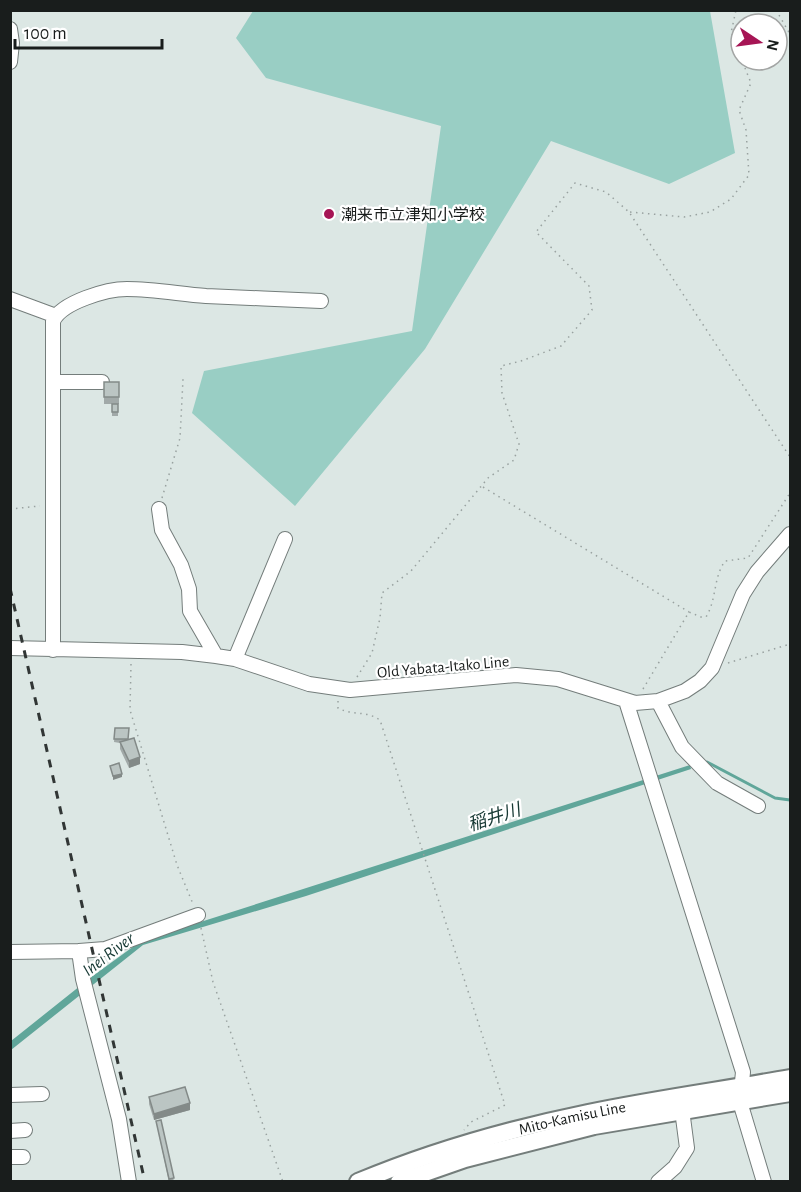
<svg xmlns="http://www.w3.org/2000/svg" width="801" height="1192" viewBox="0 0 801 1192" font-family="'Alegreya Sans','Noto Sans JP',sans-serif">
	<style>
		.green { fill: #99cec4 }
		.water { fill: #60a69a }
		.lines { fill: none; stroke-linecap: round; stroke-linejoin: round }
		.stream { stroke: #60a69a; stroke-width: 3 }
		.minor-casing { stroke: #747d7b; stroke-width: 16 }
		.major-casing { stroke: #747d7b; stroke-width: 20 }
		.path { stroke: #99a2a0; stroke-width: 1.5; stroke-dasharray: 1.5 4.5; stroke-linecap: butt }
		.minor { stroke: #fff; stroke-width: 14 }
		.major { stroke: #fff; stroke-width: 16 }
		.rail { stroke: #313635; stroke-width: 3; stroke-dasharray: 8 8; stroke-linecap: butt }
		.wall { fill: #a1a9a8 }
		.shaded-wall { fill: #838a88 }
		.building { fill: #bbc5c3; stroke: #838a88; stroke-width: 1.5 }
		.poi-dot { fill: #a61555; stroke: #fff; stroke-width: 2 }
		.labels { text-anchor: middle; stroke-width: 4.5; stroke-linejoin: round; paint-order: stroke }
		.poi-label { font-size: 16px; fill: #191d1c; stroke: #fff; text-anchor: start }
		.street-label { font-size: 16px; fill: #191d1c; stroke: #fff }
		.water-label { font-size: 18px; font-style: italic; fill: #173934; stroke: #fff }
	</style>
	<rect width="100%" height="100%" fill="#dce7e4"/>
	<path class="green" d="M253,11H710L735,153L669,184L551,141L425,349L295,506L192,413L204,371L412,331L441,126L266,78L236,38Z"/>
	<path class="water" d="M690,765L691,769L306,896L143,945L11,1050V1041L90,978L141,941Z"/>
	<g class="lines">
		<path class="stream" d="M707,762L775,798L790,800"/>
		<g class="minor-casing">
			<path id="minor" d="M10,29L12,43L10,62
				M10,299L56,316
				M53,382H102
				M159,509L162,530L181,565L189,589L190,611L216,656
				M10,648L182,652L216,656L235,659L309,684L350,690L516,675L558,679L635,703L658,701L685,691L700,681L712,668L743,594L757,572L790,534
				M53,650V321C62,302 107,289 127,289C153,289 180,294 206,296C244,298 283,299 321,301
				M235,659L285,539
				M626,701L743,1072L740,1102L764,1182
				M658,701L682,747L717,783L758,806
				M79,951L105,949L198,915
				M10,952L79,951L83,979L119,1119L129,1182
				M10,1095L42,1094
				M10,1131L25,1130
				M10,1157H23
				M658,1182L675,1167L687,1148L682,1110"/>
		</g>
		<g class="major-casing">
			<g id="major">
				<path id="s1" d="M358,1182C432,1151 510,1129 588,1113C655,1099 723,1090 790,1078"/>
				<path d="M399,1182L465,1159L594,1126L790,1093"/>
			</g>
		</g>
		<path class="path" d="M776,10L790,34
			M630,212L684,217L710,212L731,199L749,175L746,130L739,110L751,83L731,33L736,10
			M483,487L689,612
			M162,498L180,438L183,379
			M10,509L40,506
			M728,663L790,644
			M131,664L130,710L177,865L193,904
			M357,677L372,653L380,618L382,593L411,571L488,478L514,460L519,444L502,393L501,366L521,361L561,346L592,310L589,286L536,232L575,183L606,192L629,212L790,457
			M643,689L689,612L701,617H706C717,599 713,578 725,561L748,558L790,493
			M338,701V708C353,716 365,710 380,720L505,1105L471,1122L464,1130
			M201,928L213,982L283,1182"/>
		<use href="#minor" class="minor"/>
		<use href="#major" class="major"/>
		<path class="rail" d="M10,588L145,1182"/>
	</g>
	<path class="wall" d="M104,382H119V404H104Z
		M112,404H118V416H112Z
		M115,728L128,739L140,764L129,768L120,749V743L114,742Z
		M149,1097L190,1110L154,1120L149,1104Z
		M156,1121L174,1181L169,1182Z"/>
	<path class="shaded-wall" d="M140,757V764L129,768V761Z
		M122,774V777L113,780V776Z
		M190,1103V1110L154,1120V1114Z"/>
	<path class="building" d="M104,382H119V397H104Z
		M112,404H118V412H112Z
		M115,728H129L128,739H114Z
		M134,738L140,757L129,761L120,742Z
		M119,763L122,774L113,776L110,766Z
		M185,1087L190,1103L154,1114L149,1097Z
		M161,1120L174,1178L169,1179L156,1121Z"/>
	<circle class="poi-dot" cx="329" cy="214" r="6"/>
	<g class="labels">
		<g class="poi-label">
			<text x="341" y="220">潮来市立津知小学校</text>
		</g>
		<g class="street-label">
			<text transform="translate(443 666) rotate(-5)" y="6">Old Yabata-Itako Line</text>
			<text dy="6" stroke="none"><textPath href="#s1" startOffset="224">Mito-Kamisu Line</textPath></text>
		</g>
		<g class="water-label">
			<text transform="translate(494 817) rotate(-18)" y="6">稲井川</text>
			<text transform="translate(108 954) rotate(-37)" y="6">Inei River</text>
		</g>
	</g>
	<rect width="801" height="1192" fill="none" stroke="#191d1c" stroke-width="24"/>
	<g transform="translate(759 42) rotate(103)"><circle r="28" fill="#ffffff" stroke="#a3a5a4" stroke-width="1.5"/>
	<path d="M0-4.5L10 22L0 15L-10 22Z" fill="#a61555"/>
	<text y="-9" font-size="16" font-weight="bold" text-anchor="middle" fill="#191d1c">N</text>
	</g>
	<path d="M15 39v9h147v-9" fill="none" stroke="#191d1c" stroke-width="3"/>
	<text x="24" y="39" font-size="18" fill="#191d1c" stroke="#ffffff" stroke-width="4.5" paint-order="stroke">100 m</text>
</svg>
